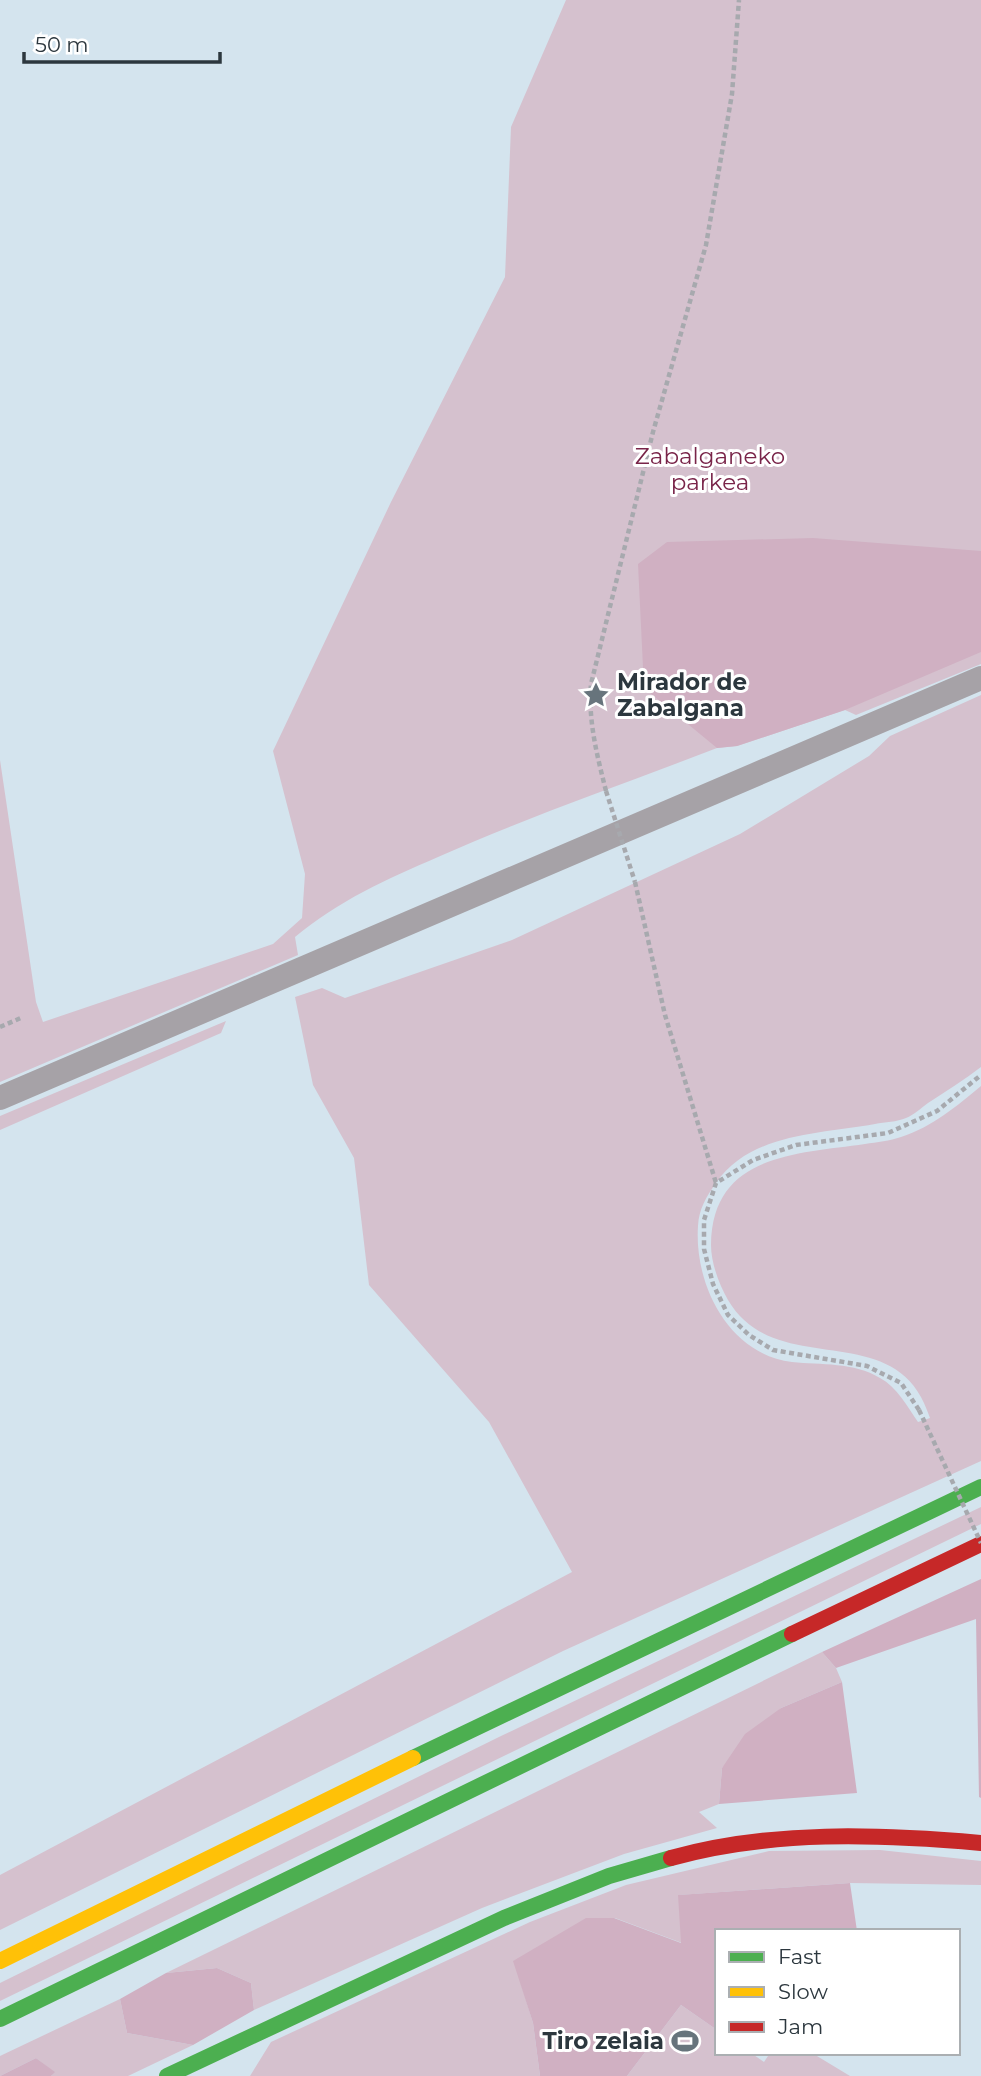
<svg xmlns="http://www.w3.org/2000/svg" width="981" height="2076" viewBox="0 0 981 2076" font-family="Montserrat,sans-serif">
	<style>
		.green { fill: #d5c1ce }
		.forest { fill: #d0b0c2 }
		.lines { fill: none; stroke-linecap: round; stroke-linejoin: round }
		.path { stroke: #a7a9ae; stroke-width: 4.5; stroke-dasharray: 5 3.5; stroke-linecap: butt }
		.street { stroke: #a6a2a7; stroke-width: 24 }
		.fast { stroke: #4caf50; stroke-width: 16 }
		.slow { stroke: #ffc107; stroke-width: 16 }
		.jam { stroke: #c62828; stroke-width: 16 }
		.path-bridge { stroke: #a7a9ae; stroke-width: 4.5; stroke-dasharray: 5 3.5; stroke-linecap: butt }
		.labels { text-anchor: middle; stroke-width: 6; stroke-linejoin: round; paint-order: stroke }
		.park-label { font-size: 23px; fill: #792449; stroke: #fff }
		.poi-label { font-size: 23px; font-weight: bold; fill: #2c373e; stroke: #fff; text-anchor: start }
	</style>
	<rect width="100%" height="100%" fill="#d4e4ee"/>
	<path class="green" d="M566,0H981V664L856,715L845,710L737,746L717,748C624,784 530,816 438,857C387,879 338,901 295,937L298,955L0,1082V760L36,1002L43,1022L273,944L302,918L305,874L273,751L391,502L505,277L511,127Z
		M981,695V1067C964,1080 946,1091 928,1103C921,1108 914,1115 906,1118C897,1122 885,1122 875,1124C820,1134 750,1133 716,1183C706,1197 699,1209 698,1226C694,1284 728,1354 792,1362C821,1365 854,1362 880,1378C897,1387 907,1406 918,1422L930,1418C898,1313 777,1383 728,1300C719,1284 711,1263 711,1245C712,1154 796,1154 865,1144C877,1142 890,1141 901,1137C932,1127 957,1106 981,1086V1461L563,1651L0,1930V1875L572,1572L489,1422L369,1285L354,1158L313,1085L295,997L322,988L345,998L512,940L740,834L869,756L890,736Z
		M226,1021L221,1033L0,1130V1116Z
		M981,1507V1524L0,2001V1983L501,1736Z
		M822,1652L836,1668L842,1682L781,1708L722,1768L719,1804L699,1812L717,1828L624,1854L482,1908L254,2010L251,1983L217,1968L166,1973Z
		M880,1850L981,1861V1885L850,1883L679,1895L682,1943L615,1918L514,1961L533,2023L540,2076H250L271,2042L530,1922L626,1885L769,1851Z
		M120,1999L127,2033L193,2045L128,2076H51L54,2072L36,2058L0,2076V2056Z
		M681,2005L717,2030V2053H751L764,2062L770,2053H812L850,2076H627Z"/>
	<path class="forest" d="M813,538L981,551V652L845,710L737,746L717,748L644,688L638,564L667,542Z
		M981,1579V1798L979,1797L976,1619L836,1668L822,1652Z
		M842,1682L857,1793L719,1804L722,1768L745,1734L781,1708Z
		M850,1883L857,1931H717V2030L681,2005L627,2076H540L533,2023L513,1961L586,1918H614L681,1943L678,1895Z
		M217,1968L251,1983L254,2010L193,2045L127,2033L120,1999L166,1973Z
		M36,2058L55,2072L51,2076H0Z"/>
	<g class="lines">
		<path class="path" d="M606,791C597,755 588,721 591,684L653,432L706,245L732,94L739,0
			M635,882L665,1015L716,1183
			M0,1027L23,1017
			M919,1410L901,1383L867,1366L773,1350L749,1335L728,1315L713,1284L704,1249V1220L716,1183L753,1160L796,1145L888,1133L937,1111L981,1075"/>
		<path class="street" d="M0,1098L981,678"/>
		<path class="fast" d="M413,1758L981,1487
			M0,2019L792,1634
			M167,2076L504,1918L609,1876L671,1858"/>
		<path class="slow" d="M0,1961L413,1758"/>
		<path class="jam" d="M792,1634L981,1544
			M671,1858C772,1830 878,1834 981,1843"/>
		<path class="path-bridge" d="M606,791L635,882
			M919,1410L981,1543"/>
	</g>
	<defs>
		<g id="sight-bare" transform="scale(2.1)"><path d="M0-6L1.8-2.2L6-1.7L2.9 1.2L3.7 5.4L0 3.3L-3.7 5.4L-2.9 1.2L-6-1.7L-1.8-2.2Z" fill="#67747c" stroke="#fff" stroke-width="2.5" paint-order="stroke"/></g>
		<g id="stadium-bare" transform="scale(2.1)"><path d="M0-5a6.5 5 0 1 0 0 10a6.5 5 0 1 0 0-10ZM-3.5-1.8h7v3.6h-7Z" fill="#67747c" stroke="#fff" stroke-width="2.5" paint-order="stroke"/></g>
	</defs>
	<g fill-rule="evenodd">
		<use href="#sight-bare" x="596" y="695"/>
		<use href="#stadium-bare" x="685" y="2041"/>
	</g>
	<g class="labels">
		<g class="park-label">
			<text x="710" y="464">Zabalganeko<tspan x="710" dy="26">parkea</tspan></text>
		</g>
		<g class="poi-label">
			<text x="617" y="690">Mirador de<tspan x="617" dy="26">Zabalgana</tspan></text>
			<text x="664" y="2049" text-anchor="end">Tiro zelaia</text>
		</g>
	</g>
	<rect x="715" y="1929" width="245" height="126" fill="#ffffff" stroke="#abafb2" stroke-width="2"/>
	<rect x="729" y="1952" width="35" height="10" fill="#4caf50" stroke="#abafb2" stroke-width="2"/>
	<text x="778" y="1964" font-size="21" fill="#2c373e">Fast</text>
	<rect x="729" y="1987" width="35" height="10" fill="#ffc107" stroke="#abafb2" stroke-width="2"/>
	<text x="778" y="1999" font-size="21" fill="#2c373e">Slow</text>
	<rect x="729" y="2022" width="35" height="10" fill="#c62828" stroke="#abafb2" stroke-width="2"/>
	<text x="778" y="2034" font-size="21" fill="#2c373e">Jam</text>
	<path d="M24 52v10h196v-10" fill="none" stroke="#2c373e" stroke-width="3.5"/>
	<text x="35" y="52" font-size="21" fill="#2c373e" stroke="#ffffff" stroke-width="5" paint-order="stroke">50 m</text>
</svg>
